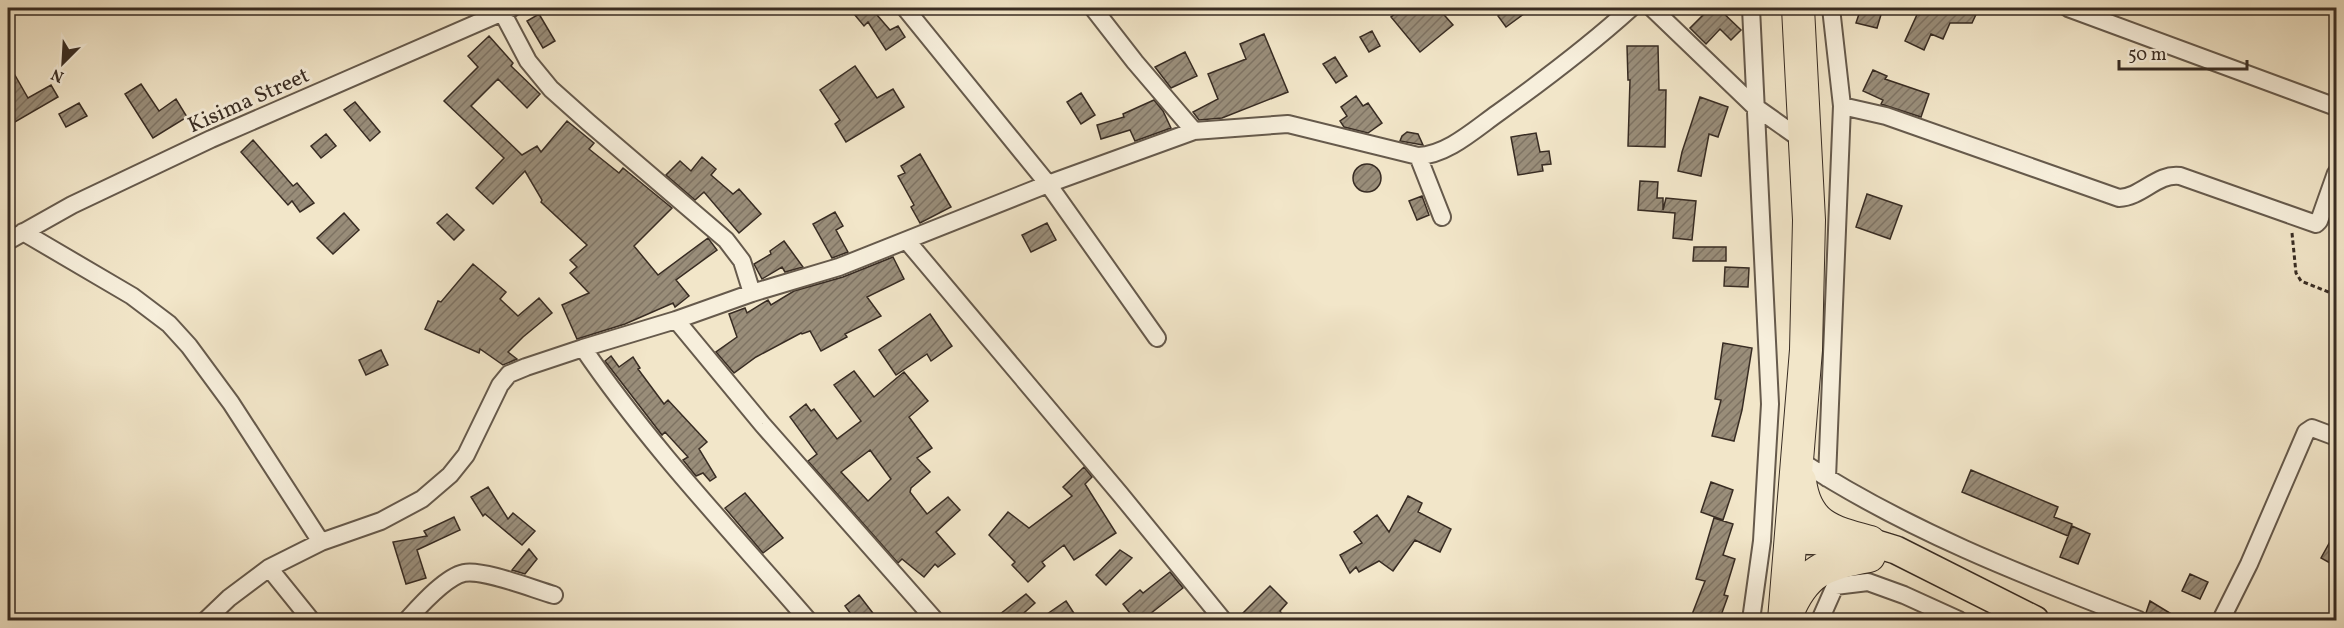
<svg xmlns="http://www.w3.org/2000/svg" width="2344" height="628" viewBox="0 0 2344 628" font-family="Vollkorn,serif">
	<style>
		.building { fill: url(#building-hatch); stroke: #382c23; stroke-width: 1.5; fill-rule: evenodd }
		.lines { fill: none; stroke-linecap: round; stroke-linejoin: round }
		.street-casing { stroke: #665a4c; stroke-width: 20 }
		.primary-casing { stroke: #382c23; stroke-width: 30 }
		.highway-casing { stroke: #382c23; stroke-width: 34 }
		.path { stroke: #382c23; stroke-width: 3; stroke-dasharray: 4.5 3; stroke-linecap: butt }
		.street { stroke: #f7efdc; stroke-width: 16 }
		.primary { stroke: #f2e6c9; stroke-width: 27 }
		.highway { stroke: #f2e6c9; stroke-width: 32 }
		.labels { text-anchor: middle; stroke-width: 6; stroke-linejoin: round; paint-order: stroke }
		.street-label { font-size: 22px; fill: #382c23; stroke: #f7efdc }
	</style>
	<defs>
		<pattern id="building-hatch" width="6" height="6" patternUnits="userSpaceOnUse" patternTransform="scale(1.5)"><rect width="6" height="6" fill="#998d79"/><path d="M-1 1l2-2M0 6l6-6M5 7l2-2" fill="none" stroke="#7e7363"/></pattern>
	</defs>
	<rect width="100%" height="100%" fill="#f2e6c9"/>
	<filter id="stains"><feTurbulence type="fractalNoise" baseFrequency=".00333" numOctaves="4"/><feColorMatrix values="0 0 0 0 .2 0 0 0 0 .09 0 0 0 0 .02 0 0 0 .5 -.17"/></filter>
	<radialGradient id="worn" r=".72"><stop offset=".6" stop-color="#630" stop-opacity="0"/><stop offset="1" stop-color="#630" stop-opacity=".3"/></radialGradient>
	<path class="building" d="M849,8H871L890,30L898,26L905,37L886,50L868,22L864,26Z
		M1403,8H1438L1453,25L1420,52L1391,17Z
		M1509,8H1532L1506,27L1498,16Z
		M1710,8H1718L1741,30L1731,40L1720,29L1706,44L1690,28Z
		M1861,8H1883L1877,28L1856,23Z
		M1920,8H1979L1972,23H1950L1943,39L1931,34L1924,50L1905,41Z
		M539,14L555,41L543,48L527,21Z
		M1372,31L1380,46L1369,52L1360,37Z
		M1264,34L1288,92L1222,118L1199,120L1193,112L1218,99L1208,74L1246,59L1240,44Z
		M489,36L513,63L511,66L540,94L527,108L498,79L471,106L522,155L537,146L541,152L567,121L594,143L589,149L619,173L623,168L672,208L634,246L658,275L708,238L717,250L676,280L689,296L675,307L673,303L625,324L577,339L562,305L589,293L570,273L577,267L570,260L587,245L541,202L542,200L525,171L493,204L476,188L504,158L444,101L478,67L468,56Z
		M1627,46H1658L1659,90H1666L1665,147L1628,146L1630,80H1628Z
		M1185,52L1197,76L1171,88L1155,67Z
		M1335,57L1347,76L1336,83L1323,64Z
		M8,63L28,98L51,85L58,97L8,126Z
		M855,66L877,98L893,89L904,107L846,142L835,124L840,120L820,90Z
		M1873,70L1887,76L1885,79L1929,94L1921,117L1881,104L1883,100L1863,91Z
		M141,84L159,111L176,99L187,117L153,138L125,94Z
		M1081,93L1095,115L1081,124L1067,102Z
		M1356,96L1363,106L1368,103L1382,123L1368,133L1344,127L1340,121L1347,116L1341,107Z
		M1700,97L1728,107L1718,137L1709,134L1701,176L1678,171L1682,152Z
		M1154,100L1163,111L1171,128L1135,141L1130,130L1101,139L1097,125L1124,117L1123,114Z
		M355,102L380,132L370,141L344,110Z
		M79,103L87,116L66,127L59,114Z
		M1407,132L1418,134L1423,145L1400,141L1402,136Z
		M1536,133L1540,152L1549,151L1551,164L1542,165L1543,171L1518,175L1511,137Z
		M326,134L336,146L321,158L311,146Z
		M253,140L293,186L297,183L314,203L300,212L292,201L288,205L241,152Z
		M920,154L951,207L920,223L911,207L914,205L898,176L905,173L901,166Z
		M702,157L716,169L711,175L733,194L739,189L761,214L739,233L704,192L695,200L666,175L680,161L691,171Z
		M1353 178a14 14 0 1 1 28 0a14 14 0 1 1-28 0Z
		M1640,181L1658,182L1657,198H1663V210L1666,198L1696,201L1692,240L1673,238L1675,213L1638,210Z
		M1867,194L1902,206L1890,239L1856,227Z
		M1422,196L1429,215L1417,220L1409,201Z
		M835,212L843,226L836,230L848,252L832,258L813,224Z
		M344,213L359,230L333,254L317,238Z
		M447,214L464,230L454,240L437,223Z
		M1047,223L1056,240L1031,252L1022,235Z
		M784,241L803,267L785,272L782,267L762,279L754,264L771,254L770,251Z
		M1694,247H1726V261H1693Z
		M893,257L904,279L867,297L881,316L845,334L847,337L821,351L810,331L802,334L801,333L756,357L734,373L716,352L737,337L729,314L745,308L747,313L768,300L771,305L794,291L843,277Z
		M473,264L506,292L500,299L518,316L539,298L552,313L523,337L508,352L517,359L503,365L480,349L479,353L425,329L438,301L441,302Z
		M1725,267L1749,268L1748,287L1724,286Z
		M930,314L952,346L931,361L927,354L896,375L879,350Z
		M1723,343L1752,348L1742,410L1734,441L1712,436L1721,400L1715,399Z
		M381,350L388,365L366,375L359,360Z
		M611,356L619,367L633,357L640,368L638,369L664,404L668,400L707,442L699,449L716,477L710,481L703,473L696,476L683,460L688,457L665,432L662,435L605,361Z
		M854,371L874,397L904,372L928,401L909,417L932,448L917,458L930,472L911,488L910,492L927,514L948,497L960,510L936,532L955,554L938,567L935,564L924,577L902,559L898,563L808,461L817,454L790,417L806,404L811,411L814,409L837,439L861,421L834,385ZM870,450L891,479L868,501L841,472Z
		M1084,467L1092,477L1085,484L1116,533L1074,560L1064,545L1042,562L1045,566L1028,582L1012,565L1015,562L989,535L1008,512L1029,528L1072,496L1063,487Z
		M1971,470L2058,507L2054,517L2072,524L2068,536L1962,492Z
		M1711,482L1733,490L1723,520L1701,512Z
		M488,487L508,519L513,513L535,531L522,545L485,514L483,516L471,497Z
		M745,493L783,538L763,553L725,508Z
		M1408,496L1422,503L1418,512L1451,529L1440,552L1415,540L1393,571L1379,561L1359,572L1356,567L1350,573L1340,555L1362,543L1354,532L1377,515L1389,532Z
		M454,517L460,530L417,550L426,578L406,584L393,542L427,536L424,531Z
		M1714,518L1733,524L1723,555L1735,559L1724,595L1728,596L1719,621H1701L1691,617L1705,581L1696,579Z
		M2072,526L2090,534L2078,564L2060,557Z
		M2337,529V567L2321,558Z
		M529,549L537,559L525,574L512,570Z
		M1120,550L1132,558L1106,585L1096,575Z
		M1170,572L1183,588L1141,621H1136L1123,604L1140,590L1143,593Z
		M2190,574L2208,582L2200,599L2182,591Z
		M1270,586L1287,603L1280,611L1287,621H1235Z
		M1026,594L1035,603L1015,621H991Z
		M859,595L879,621H856L845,606Z
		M1066,601L1079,621H1037Z
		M2150,601L2183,621H2154L2149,618L2146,613Z"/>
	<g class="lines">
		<g class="street-casing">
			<path id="street" d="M500,8L528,61L551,89L588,122L726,240L742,261L752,293
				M905,8L1048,184L1157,338
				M1093,8L1135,62L1194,131
				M1652,8L1754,106L1805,142
				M1751,8L1770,404L1762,541L1751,620
				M2068,8L2336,107
				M1842,106L1886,116L2119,198C2142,197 2157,173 2180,176L2316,224L2319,221L2336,173
				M1418,156L1442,217
				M23,232L132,296L169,324L189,346L231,403L321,542
				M8,241L72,205L211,139L512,8
				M907,241L1120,494L1223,620
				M676,320L762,424L935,620
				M583,348C649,445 731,531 808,620
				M1799,460C1904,529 2022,575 2139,620
				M1827,478L1842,106L1831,8
				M269,568L311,620
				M206,620L229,598L269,568L321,542L381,521L422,499L450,475L466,455L500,385L509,374L526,367L583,348L676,320L752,293L839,267L1048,184L1194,131L1288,124L1418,156C1447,155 1474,130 1498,113C1544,80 1589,46 1631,8
				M407,620C419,607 445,577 464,573C483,569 533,589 554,595
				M1820,620L1835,586L1868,582L1904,595L1959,620
				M2221,620L2249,564L2306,432L2312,428L2336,437"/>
		</g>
		<g class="primary-casing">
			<path id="primary" d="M1791,540L1870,542L1896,550L2035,620"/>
		</g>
		<g class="highway-casing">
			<path id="highway" d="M1800,481C1806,526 1832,532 1870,542
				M1787,614C1805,570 1825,564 1869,556
				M1784,620L1806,350L1809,220L1798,8"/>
		</g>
		<path class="path" d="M2292,233L2296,273L2301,281L2336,295"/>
		<use href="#street" class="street"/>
		<use href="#primary" class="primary"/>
		<use href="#highway" class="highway"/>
	</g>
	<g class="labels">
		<g class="street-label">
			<text transform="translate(248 99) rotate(-24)" y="8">Kisima Street</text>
		</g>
	</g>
	<rect width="2344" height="628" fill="none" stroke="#f2e6c9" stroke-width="30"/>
	<rect x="9" y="9" width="2326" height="610" fill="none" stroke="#382c23" stroke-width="3"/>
	<rect x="15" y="15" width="2314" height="598" fill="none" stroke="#382c23" stroke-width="1.5"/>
	<g transform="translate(63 63) rotate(204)" stroke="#f7efdc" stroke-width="4.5" paint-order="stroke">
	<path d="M0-4.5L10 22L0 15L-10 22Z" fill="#382c23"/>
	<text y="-9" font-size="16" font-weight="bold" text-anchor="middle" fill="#382c23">N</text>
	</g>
	<path d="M2119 60v9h128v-9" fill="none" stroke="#382c23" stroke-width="3"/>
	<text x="2128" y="60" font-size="18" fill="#382c23" stroke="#f7efdc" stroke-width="4.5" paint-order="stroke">50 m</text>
	<rect width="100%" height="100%" filter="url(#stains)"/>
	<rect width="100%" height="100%" fill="url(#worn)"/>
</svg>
